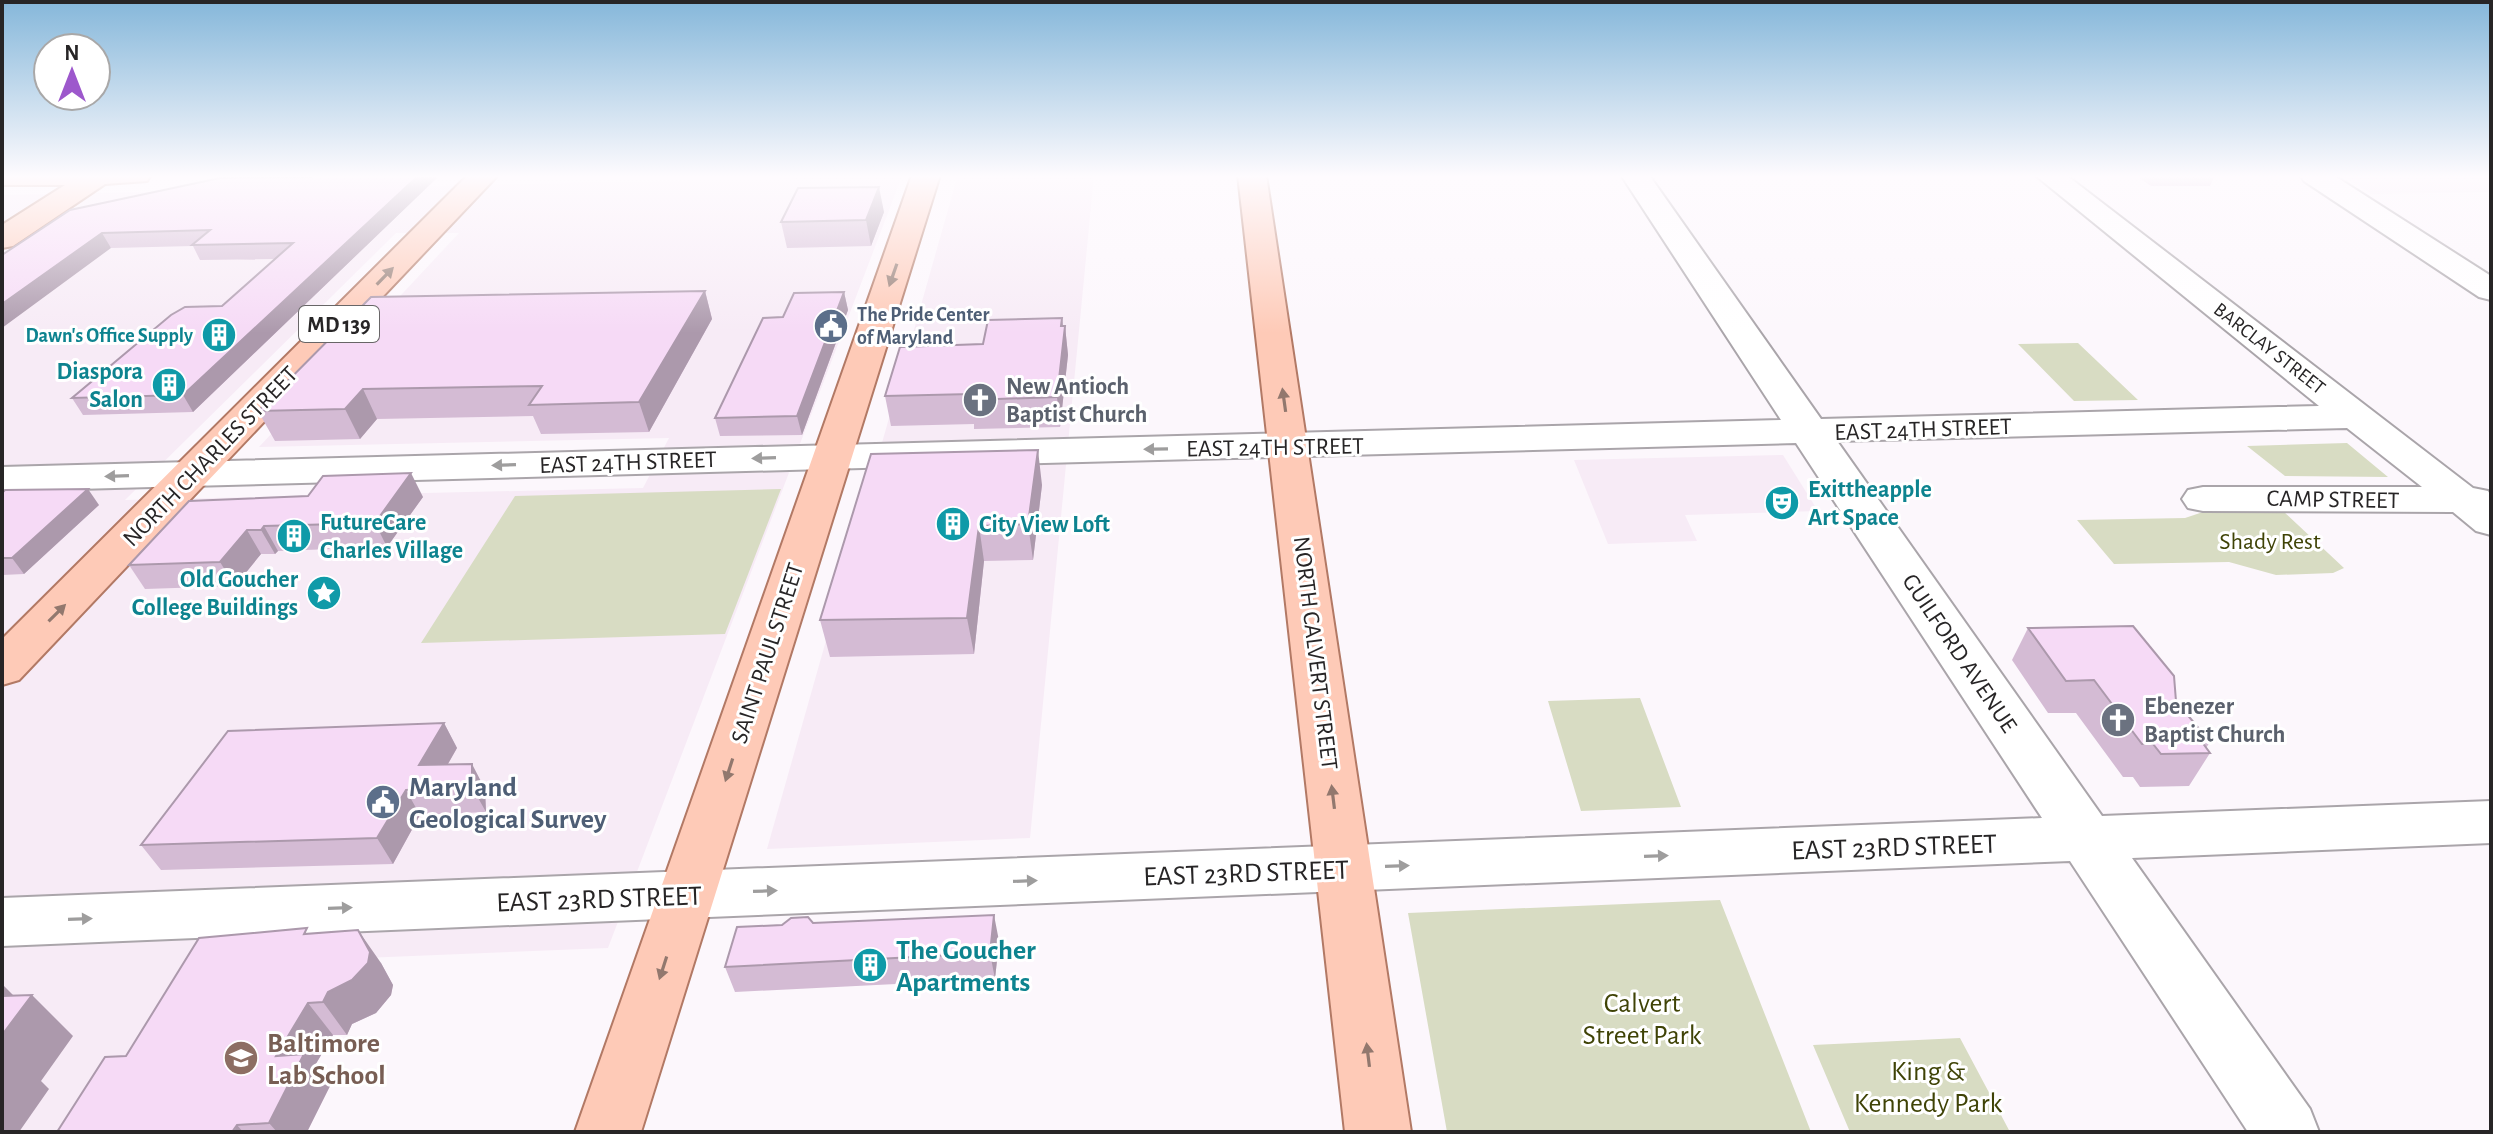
<svg xmlns="http://www.w3.org/2000/svg" width="2493" height="1134" viewBox="0 0 2493 1134" font-family="'Alegreya Sans',sans-serif">
	<style>
		.built { fill: #f7ebf6; fill-rule: evenodd }
		.green { fill: #d8dcc3 }
		.lines { fill: none; stroke-linecap: round; stroke-linejoin: round }
		.minor-casing { stroke: #aaa5aa; stroke-width: 4 }
		.major-casing { stroke: #b27965; stroke-width: 4 }
		.minor { fill: #fff; fill-rule: evenodd }
		.major { fill: #fecab7; fill-rule: evenodd }
		.wall { fill: #d4bbd4 }
		.shaded-wall { fill: #ac99ac }
		.building { fill: #f6daf6; stroke: #ac99ac; stroke-width: 2 }
		.oneway { fill: #92786e }
		.oneway2 { fill: #9e9d9d }
		.labels { text-anchor: middle; stroke-width: 6; stroke-linejoin: round; paint-order: stroke }
		.far-service-label { font-size: 20px; font-weight: bold; fill: #4e5e75; stroke: #fff; text-anchor: start }
		.far-culture-label { font-size: 20px; font-weight: bold; fill: #0d838f; stroke: #fff; text-anchor: end }
		.far-street-label { font-size: 20px; fill: #272526; stroke: #fff }
		.shield { fill: #fff; stroke: #686667; stroke-width: 2 }
		.shield-label { font-size: 22px; font-weight: bold; fill: #272526 }
		.culture-label { font-size: 24px; font-weight: bold; fill: #0d838f; stroke: #fff; text-anchor: start }
		.worship-label { font-size: 24px; font-weight: bold; fill: #5b616d; stroke: #fff; text-anchor: start }
		.street-label { font-size: 24px; fill: #272526; stroke: #fff }
		.park-label { font-size: 24px; fill: #3f4306; stroke: #fff }
		.near-service-label { font-size: 28px; font-weight: bold; fill: #4e5e75; stroke: #fff; text-anchor: start }
		.near-street-label { font-size: 28px; fill: #272526; stroke: #fff }
		.near-culture-label { font-size: 28px; font-weight: bold; fill: #0d838f; stroke: #fff; text-anchor: start }
		.near-park-label { font-size: 28px; fill: #3f4306; stroke: #fff }
		.near-education-label { font-size: 28px; font-weight: bold; fill: #785e54; stroke: #fff; text-anchor: start }
	</style>
	<rect width="100%" height="100%" fill="#fcf7fc"/>
	<path class="built" d="M1094,175L1030,838L767,849L957,178Z
		M2342,175H2491V192L2371,194Z
		M902,176L608,948L190,965L83,1132H2V195ZM396,233H459L259,447L669,438L643,488L125,500Z
		M1783,455L1818,511L1685,515L1697,541L1608,544L1574,460Z"/>
	<path class="green" d="M2078,343L2138,400L2074,401L2018,344Z
		M2347,443L2388,477L2285,476L2247,446Z
		M781,489L725,634L421,643L515,496Z
		M2212,509L2283,511L2344,568L2333,573L2276,575L2229,562L2114,564L2077,520L2185,518Z
		M1640,698L1681,807L1581,811L1548,701Z
		M1720,900L1811,1132H1447L1408,913Z
		M1960,1038L2010,1132H1850L1813,1045Z"/>
	<g class="lines">
		<g class="minor-casing">
			<path id="minor" d="M1621,175H1649L1821,419L2319,406L2035,175H2066L2473,488L2488,491L2491,496V535L2476,531L2453,512L2203,511L2188,508L2182,499L2188,490L2203,487H2422L2347,428L1837,441L2102,816L2491,801V843L2132,858L2310,1109L2319,1132H2248L2070,861L2,946V898L2042,818L1796,443L2,491V467L1781,420Z
				M2300,175H2333L2491,276V300L2479,297L2304,181Z"/>
		</g>
		<g class="major-casing">
			<path id="major" d="M2,175H151L147,181L105,184L13,246L2,248V225L65,185H2Z
				M468,175H498L19,680L2,685V639Z
				M912,175H940L641,1132H575Z
				M1238,175H1266L1411,1132H1345Z"/>
		</g>
		<use href="#minor" class="minor"/>
		<use href="#major" class="major"/>
	</g>
	<path class="wall" d="M440,175L193,412L83,415L72,398L222,306L276,259L200,260L193,246L111,248L70,210Z
		M2135,175H2215L2210,186H2151Z
		M884,212L871,246L787,248L781,222Z
		M705,291L712,319L649,432L541,434L533,416L377,419L360,439L275,441L258,411Z
		M844,292L848,310L802,435L720,436L715,418L783,317Z
		M1062,318L1063,326H1065L1068,355L1060,427L974,429V424L891,426L885,396L983,344Z
		M1042,485L1033,560L984,561L974,654L830,657L820,620Z
		M2,493L99,505L24,574L2,575Z
		M423,497L387,547L278,551L275,554H261L235,586L145,589L129,565L189,501Z
		M2028,628L2176,701L2210,742L2206,748L2210,753L2189,786L2140,787L2133,777H2123L2076,713H2048L2012,660Z
		M444,723L457,748L448,764L485,789L486,812L420,815L393,864L161,870L141,845Z
		M813,923L999,941L995,979L735,992L725,967Z
		M311,933L381,963L393,985L391,995L376,1013L352,1024L347,1035H333L314,1067L330,1086L307,1132H57L126,1056Z"/>
	<path class="shaded-wall" d="M419,175H440L193,412L183,395Z
		M879,187L884,212L871,246L866,220Z
		M102,233L111,248L2,328V304Z
		M705,291L712,319L649,432L639,402Z
		M844,292L848,310L802,435L797,416Z
		M1062,318L1064,337L1065,326L1068,355L1060,427L1057,397Z
		M363,389L377,419L360,439L345,409Z
		M1038,450L1042,485L1033,560L1028,524Z
		M411,473L423,497L387,547L375,523Z
		M88,489L99,505L24,574L12,558Z
		M264,526L278,551L275,554L261,530Z
		M979,526L984,561L974,654L967,618Z
		M247,530L261,554L235,586L220,562Z
		M444,723L457,748L433,790L419,765Z
		M472,764L485,789L486,812L472,787Z
		M406,790L420,815L393,864L377,838Z
		M994,915L999,941L995,979L990,953Z
		M358,930L381,963L393,985L391,995L376,1013L352,1024L347,1035L323,1002Z
		M2,984L19,1001L2,1024Z
		M32,995L73,1036L41,1081L49,1089L19,1132H2V1035Z
		M308,1003L333,1035L314,1067L330,1086L307,1132H277L269,1123L276,1056Z
		M237,1125L243,1132H234Z"/>
	<path class="building" d="M314,175H419L183,395L72,398L171,315L185,307L222,306L293,243L192,245L210,230L102,233L2,304V255L70,210L220,178L311,177Z
		M879,187L866,220L781,222L798,188Z
		M705,291L639,402L529,405L542,386L363,389L345,409L258,411L371,297Z
		M844,292L797,416L715,418L763,318L783,317L794,293Z
		M1062,318L1061,326H1065L1057,397L970,400L971,394L885,396L900,347L983,344L988,320Z
		M1038,450L1028,524L979,526L967,618L820,620L871,454Z
		M411,473L375,523L264,526L261,530H247L220,562L129,565L189,501L308,496L323,476Z
		M88,489L12,558H2V493L5,490Z
		M2133,626L2174,676L2176,701L2210,742H2202L2210,753L2161,754L2153,744H2142L2094,680L2066,681L2028,628Z
		M444,723L419,765L472,764V787L406,790L377,838L141,845L228,731Z
		M994,915L990,953L725,967L737,927L782,925L791,918L808,917L813,923Z
		M307,928L304,934L358,930L370,952L368,963L352,980L328,992L323,1002L308,1003L276,1056L304,1054L269,1123L237,1125L232,1132H57L105,1057L126,1056L199,938Z
		M32,995L2,1035V996Z"/>
	<defs><path id="oneway-solid" d="M-6-.8H1V-3.2L6.5 0L1 3.2V.8H-6Z" transform="scale(2)"/></defs>
	<g class="oneway">
		<use href="#oneway-solid" transform="translate(893 275) rotate(109)"/>
		<use href="#oneway-solid" transform="translate(385 276) rotate(-46)"/>
		<use href="#oneway-solid" transform="translate(1284 400) rotate(-98)"/>
		<use href="#oneway-solid" transform="translate(57 613) rotate(-45)"/>
		<use href="#oneway-solid" transform="translate(729 770) rotate(108)"/>
		<use href="#oneway-solid" transform="translate(1333 797) rotate(-97)"/>
		<use href="#oneway-solid" transform="translate(663 968) rotate(108)"/>
		<use href="#oneway-solid" transform="translate(1368 1055) rotate(-97)"/>
	</g>
	<g class="oneway2">
		<use href="#oneway-solid" transform="translate(1156 449) rotate(179)"/>
		<use href="#oneway-solid" transform="translate(764 458) rotate(178)"/>
		<use href="#oneway-solid" transform="translate(504 465) rotate(178)"/>
		<use href="#oneway-solid" transform="translate(117 476) rotate(178)"/>
		<use href="#oneway-solid" transform="translate(1656 856) rotate(-2)"/>
		<use href="#oneway-solid" transform="translate(1397 866) rotate(-2)"/>
		<use href="#oneway-solid" transform="translate(1025 881) rotate(-2)"/>
		<use href="#oneway-solid" transform="translate(765 891) rotate(-2)"/>
		<use href="#oneway-solid" transform="translate(340 908) rotate(-2)"/>
		<use href="#oneway-solid" transform="translate(80 919) rotate(-2)"/>
	</g>
	<linearGradient id="sky" x2="0" y2="1"><stop stop-color="#85b7da"/><stop offset="0.53" stop-color="#fefbfe"/><stop offset="1" stop-color="#fefbfe" stop-opacity="0"/></linearGradient>
	<rect width="2493" height="333" fill="url(#sky)"/>
	<defs>
		<g id="civic-disc" transform="scale(1.8)"><circle r="9.5" fill="#5c6f8a" stroke="#fff"/><path d="M-.6-6.5H3V-4.5H.6V-3L4-1V1h2V6H-6V1h2V-1L-.6-3ZM-1.2 2.5V6h2.4V2.5Z" fill="#fff"/></g>
		<g id="building-disc" transform="scale(1.8)"><circle r="9.5" fill="#0f9aa8" stroke="#fff"/><path d="M-4-6H4V6H1V3H-1V6H-4ZM-2.5-4.3h1.7v1.8h-1.7ZM.8-4.3h1.7v1.8H.8ZM-2.5-1h1.7V.8h-1.7ZM.8-1h1.7V.8H.8Z" fill="#fff"/></g>
		<g id="church-disc" transform="scale(1.8)"><circle r="9.5" fill="#6b7280" stroke="#fff"/><path d="M-1.2-6h2.4v3.5h3.3v2.4h-3.3V6h-2.4V-.1h-3.3v-2.4h3.3Z" fill="#fff"/></g>
		<g id="theatre-disc" transform="scale(1.8)"><circle r="9.5" fill="#0f9aa8" stroke="#fff"/><path d="M-5-5.5Q0-4 5-5.5V0Q5 5 0 6Q-5 5-5 0ZM-3.3-2.5H-1v1.5H-3.3ZM1-2.5H3.3v1.5H1ZM-2.8 1Q0 5.5 2.8 1Z" fill="#fff"/></g>
		<g id="sight-disc" transform="scale(1.8)"><circle r="9.5" fill="#0f9aa8" stroke="#fff"/><path d="M0-6L1.8-2.2L6-1.7L2.9 1.2L3.7 5.4L0 3.3L-3.7 5.4L-2.9 1.2L-6-1.7L-1.8-2.2Z" fill="#fff"/></g>
		<g id="school-disc" transform="scale(1.8)"><circle r="9.5" fill="#8d6e63" stroke="#fff"/><path d="M0-5L7-2L0 1L-7-2ZM-4 1L0 2.5L4 1V4Q0 6-4 4Z" fill="#fff"/></g>
	</defs>
	<g fill-rule="evenodd">
		<use href="#civic-disc" x="831" y="326"/>
		<use href="#building-disc" x="219" y="335"/>
		<use href="#building-disc" x="169" y="385"/>
		<use href="#church-disc" x="980" y="400"/>
		<use href="#theatre-disc" x="1782" y="503"/>
		<use href="#building-disc" x="953" y="524"/>
		<use href="#building-disc" x="294" y="536"/>
		<use href="#sight-disc" x="324" y="593"/>
		<use href="#church-disc" x="2118" y="720"/>
		<use href="#civic-disc" x="383" y="802"/>
		<use href="#building-disc" x="870" y="965"/>
		<use href="#school-disc" x="241" y="1058"/>
	</g>
	<g class="labels">
		<g class="far-service-label">
			<text x="857" y="321">The Pride Center<tspan x="857" dy="23">of Maryland</tspan></text>
		</g>
		<g class="far-culture-label">
			<text x="193" y="342">Dawn's Office Supply</text>
		</g>
		<g class="far-street-label">
			<text transform="translate(2270 348) rotate(38)" y="7">BARCLAY STREET</text>
		</g>
		<rect class="shield" x="299" y="306" width="80" height="36" rx="6"/>
		<g class="shield-label">
			<text x="339" y="332">MD 139</text>
		</g>
		<g class="culture-label">
			<text x="143" y="379" text-anchor="end">Diaspora<tspan x="143" dy="28">Salon</tspan></text>
			<text x="1808" y="497">Exittheapple<tspan x="1808" dy="28">Art Space</tspan></text>
			<text x="320" y="530">FutureCare<tspan x="320" dy="28">Charles Village</tspan></text>
			<text x="979" y="532">City View Loft</text>
			<text x="298" y="587" text-anchor="end">Old Goucher<tspan x="298" dy="28">College Buildings</tspan></text>
		</g>
		<g class="worship-label">
			<text x="1006" y="394">New Antioch<tspan x="1006" dy="28">Baptist Church</tspan></text>
			<text x="2144" y="714">Ebenezer<tspan x="2144" dy="28">Baptist Church</tspan></text>
		</g>
		<g class="street-label">
			<text transform="translate(1923 429) rotate(-2)" y="8">EAST 24TH STREET</text>
			<text transform="translate(1275 447) rotate(-1)" y="8">EAST 24TH STREET</text>
			<text transform="translate(210 456) rotate(-46)" y="8">NORTH CHARLES STREET</text>
			<text transform="translate(628 462) rotate(-2)" y="8">EAST 24TH STREET</text>
			<text transform="translate(2333 499) rotate(1)" y="8">CAMP STREET</text>
			<text transform="translate(767 653) rotate(-72)" y="8">SAINT PAUL STREET</text>
			<text transform="translate(1316 653) rotate(83)" y="8">NORTH CALVERT STREET</text>
			<text transform="translate(1960 653) rotate(56)" y="8">GUILFORD AVENUE</text>
		</g>
		<g class="park-label">
			<text x="2270" y="549">Shady Rest</text>
		</g>
		<g class="near-service-label">
			<text x="409" y="796">Maryland<tspan x="409" dy="32">Geological Survey</tspan></text>
		</g>
		<g class="near-street-label">
			<text transform="translate(1894 846) rotate(-2)" y="10">EAST 23RD STREET</text>
			<text transform="translate(1246 872) rotate(-2)" y="10">EAST 23RD STREET</text>
			<text transform="translate(599 898) rotate(-2)" y="10">EAST 23RD STREET</text>
		</g>
		<g class="near-culture-label">
			<text x="896" y="959">The Goucher<tspan x="896" dy="32">Apartments</tspan></text>
		</g>
		<g class="near-park-label">
			<text x="1642" y="1012">Calvert<tspan x="1642" dy="32">Street Park</tspan></text>
			<text x="1928" y="1080">King &amp;<tspan x="1928" dy="32">Kennedy Park</tspan></text>
		</g>
		<g class="near-education-label">
			<text x="267" y="1052">Baltimore<tspan x="267" dy="32">Lab School</tspan></text>
		</g>
	</g>
	<rect width="2493" height="1134" fill="none" stroke="#272526" stroke-width="8"/>
	<g transform="translate(72 72)"><circle r="38" fill="#ffffff" stroke="#a9a8a8" stroke-width="2"/>
	<path d="M0-6L14 30L0 20L-14 30Z" fill="#9d58cc"/>
	<text y="-12" font-size="22" font-weight="bold" text-anchor="middle" fill="#272526">N</text>
	</g>
</svg>
